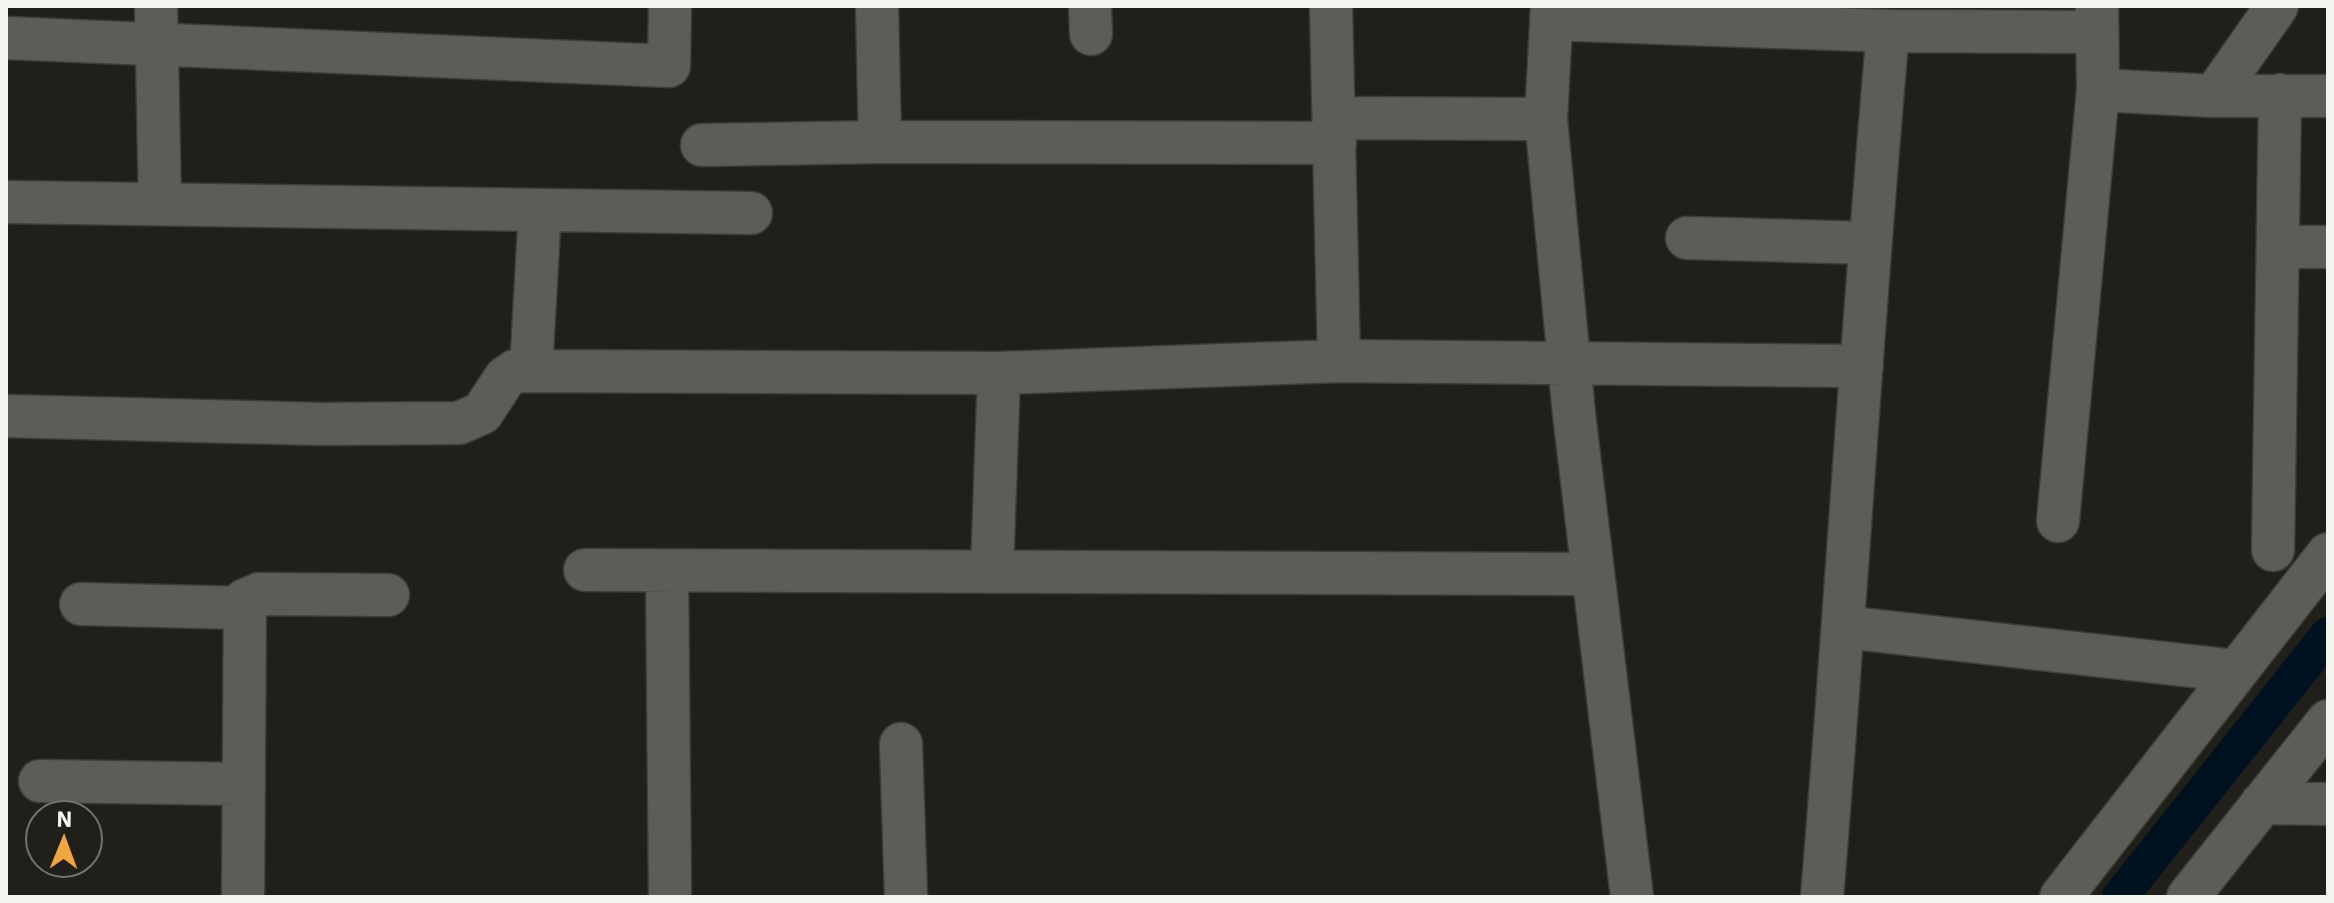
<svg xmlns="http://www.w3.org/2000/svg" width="2334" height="903" viewBox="0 0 2334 903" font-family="'IBM Plex Sans',sans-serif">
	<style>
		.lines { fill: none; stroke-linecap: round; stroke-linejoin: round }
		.canal { stroke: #00111f; stroke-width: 36 }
		.minor-casing { stroke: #3d3c38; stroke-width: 45 }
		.minor { stroke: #5e5c56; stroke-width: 42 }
	</style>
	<rect width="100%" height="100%" fill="#201f1a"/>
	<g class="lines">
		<path class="canal" d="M2120,897L2328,635"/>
		<g class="minor-casing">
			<path id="minor" d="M156,6L160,204
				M877,6L880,142
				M1090,6L1091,34
				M1331,6L1339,361
				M1552,6L1546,119L1574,414L1632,897
				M1551,19L1888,31L2097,32
				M6,38L669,66L670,6
				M2098,90L2214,96H2328
				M2214,96L2277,6
				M1334,118L1546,119
				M702,145L880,142L1335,143
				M6,202L751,213
				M1687,238L1869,243
				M2278,247H2328
				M531,370L540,210
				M6,416L320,424L459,423L482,413L505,378L515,371L999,373L1339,361L1862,366
				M2058,521L2098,90L2097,6
				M2273,550L2280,95
				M585,570L1592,574
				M667,571L670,897
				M992,572L999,373
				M81,604L244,608
				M1844,627L2236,671
				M901,744L906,897
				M40,781L242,784
				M2262,803L2328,804
				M243,897L245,600L259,594L388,595
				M1822,897C1846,609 1862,320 1888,31
				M2061,897L2328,554
				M2188,897L2328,721"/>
		</g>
		<use href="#minor" class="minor"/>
	</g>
	<rect width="2334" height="903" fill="none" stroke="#f3f3ef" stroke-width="16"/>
	<g transform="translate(64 839) rotate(1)"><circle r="38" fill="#201f1a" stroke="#74746f" stroke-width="2"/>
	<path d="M0-6L14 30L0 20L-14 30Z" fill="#f0a63f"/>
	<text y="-12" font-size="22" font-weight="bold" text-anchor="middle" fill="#f3f3ef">N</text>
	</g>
</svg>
